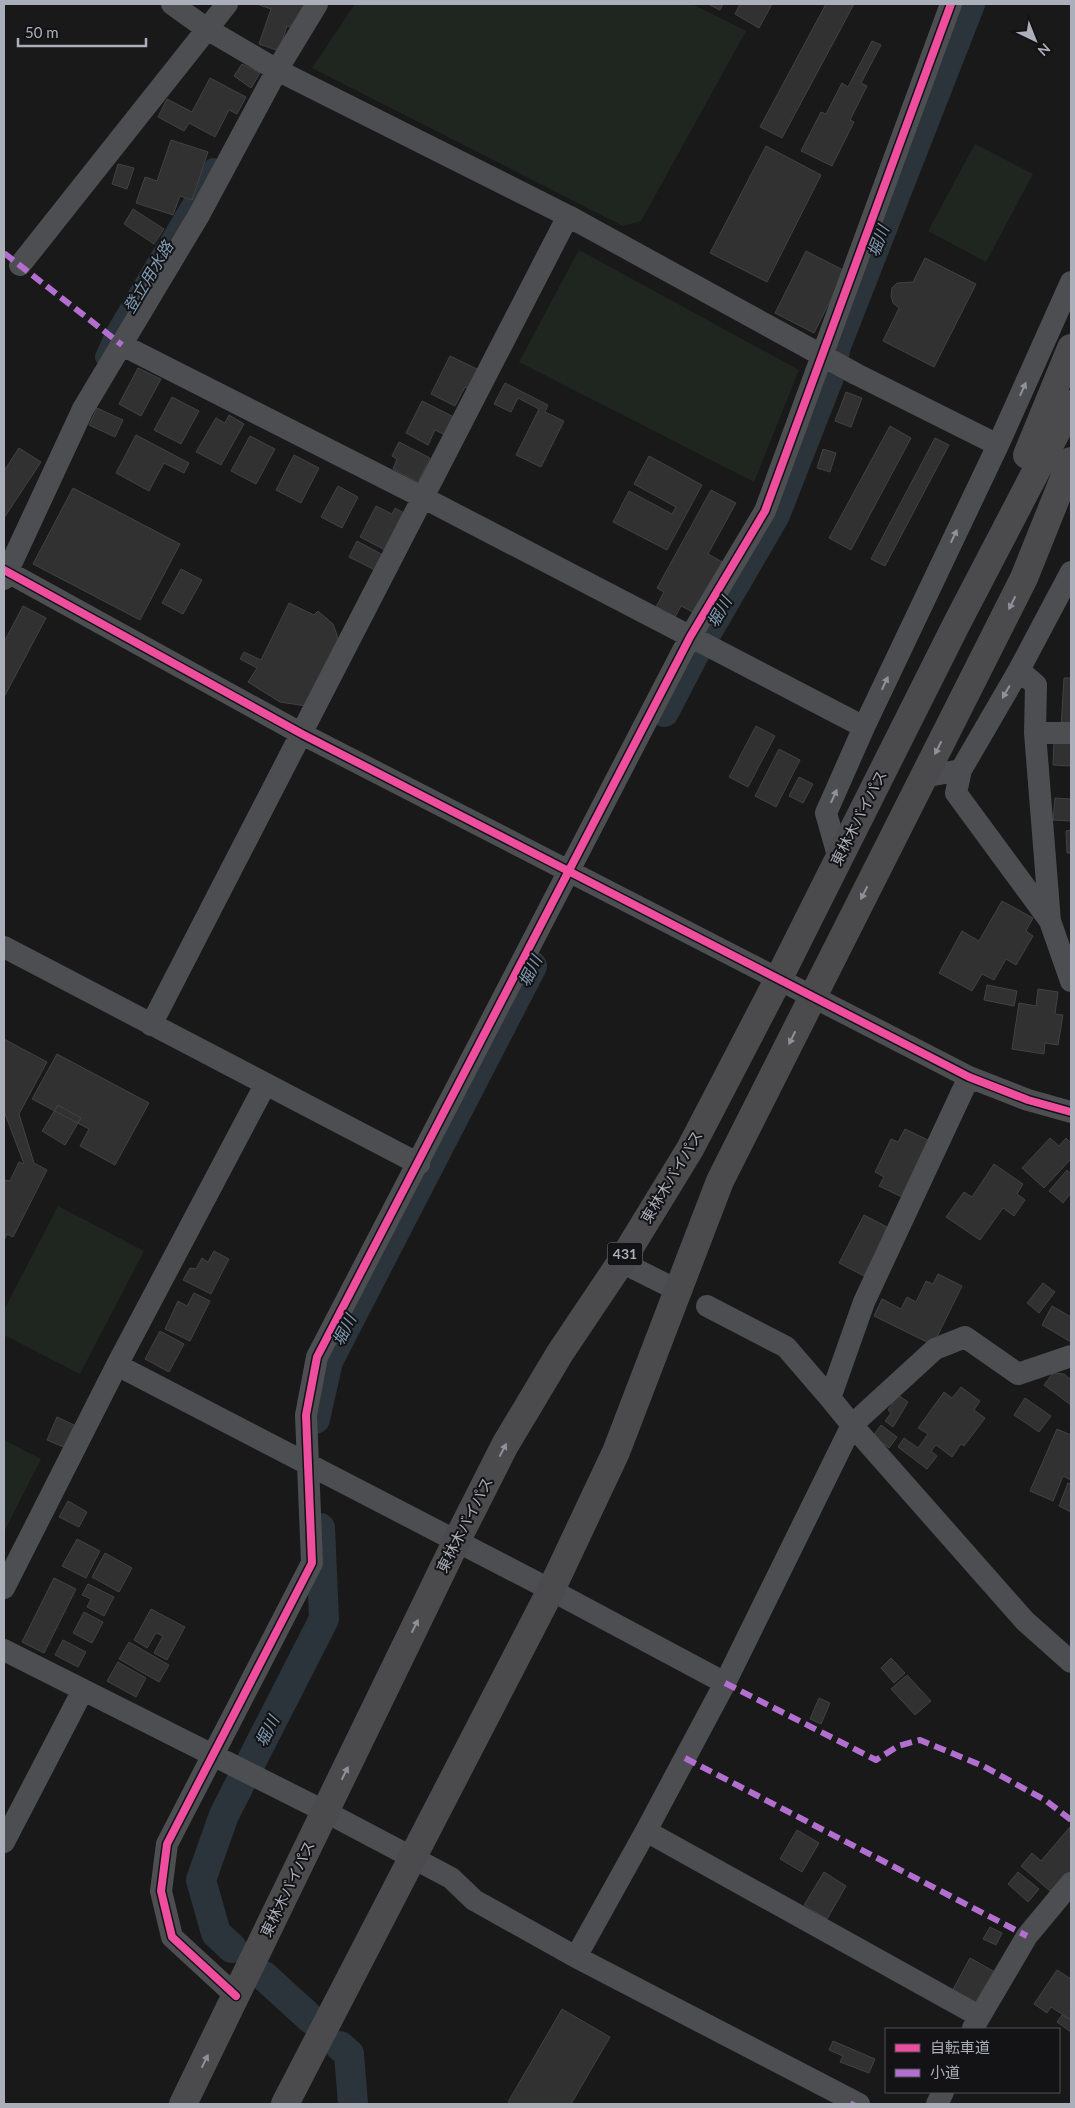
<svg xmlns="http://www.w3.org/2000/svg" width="1075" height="2108" viewBox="0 0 1075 2108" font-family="Lato,'Noto Sans JP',sans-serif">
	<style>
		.green { fill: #1f2620 }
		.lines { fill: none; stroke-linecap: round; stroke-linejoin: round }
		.canal { stroke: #2b343b; stroke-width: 18 }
		.river { stroke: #2b343b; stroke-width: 30 }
		.building { fill: #313131; stroke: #414245 }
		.minor { stroke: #4d4e52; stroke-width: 22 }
		.highway { stroke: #4b4b4e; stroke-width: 28 }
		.quiet { stroke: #b36fd0; stroke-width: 6; stroke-dasharray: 12 6; stroke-linecap: butt }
		.cycleway-casing { stroke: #131315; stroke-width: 11 }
		.cycleway { stroke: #ef4d9e; stroke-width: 8 }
		.oneway { fill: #8e929b }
		.oneway2 { fill: #8e919a }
		.labels { text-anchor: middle; stroke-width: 4; stroke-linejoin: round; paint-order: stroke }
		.shield { fill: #131315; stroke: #7d8088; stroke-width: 1 }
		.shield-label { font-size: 14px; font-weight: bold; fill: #aaafba }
		.street-label { font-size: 15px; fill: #aaafba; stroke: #131315 }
		.water-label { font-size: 16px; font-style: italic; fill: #819cb5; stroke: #131315 }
	</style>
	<rect width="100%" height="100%" fill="#191919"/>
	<path class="green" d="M355,4H692L746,31L641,221L623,226L312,68Z
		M975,144L1033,174L986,262L928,231Z
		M579,250L799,370L754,482L519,362Z
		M58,1206L144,1251L80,1374L4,1335V1310Z
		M4,1440L41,1459L4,1532Z"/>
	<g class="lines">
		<path class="canal" d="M104,357L116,330L213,167"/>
		<path class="river" d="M664,712L692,658L775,515L829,377L836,346L970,4
			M315,1419L328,1361L532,966
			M232,1948L216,1933L201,1880L224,1815L324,1619L320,1528
			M264,1976L311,2019
			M340,2046L349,2054L353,2104"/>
	</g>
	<path class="building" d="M257,4H305L296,29L287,26L279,51L259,44L271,9Z
		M708,4H723L720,10Z
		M740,4H772L759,28L735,14Z
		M826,4H854L782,138L760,127Z
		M872,41L881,45L861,83L867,86L850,120L854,122L832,166L801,151L821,112L826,114L842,83L848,87Z
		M242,64L260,73L251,88L234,76Z
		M210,78L246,97L237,114L229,110L215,137L189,123L184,131L158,117L167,99L192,112Z
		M171,140L208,152L192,200L180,196L173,215L136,203L145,177L157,181Z
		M766,146L821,175L767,282L710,253Z
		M118,164L134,168L127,189L112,184Z
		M133,209L164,229L154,244L124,224Z
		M806,251L845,271L814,333L775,313Z
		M925,258L976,284L934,367L883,341L899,308L893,303L891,296L892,288L897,283L913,282Z
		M450,356L479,370L469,389L465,387L455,406L431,394Z
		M138,368L161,379L141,416L119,404Z
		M505,383L548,405L545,412L564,421L541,467L516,455L539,409L518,398L511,412L494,404Z
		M846,392L862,398L851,427L835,421Z
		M172,397L199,411L181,444L154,430Z
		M422,401L458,419L449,437L435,430L428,445L406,433Z
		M97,408L123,420L115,437L89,425Z
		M229,415L244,424L221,465L196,452L216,418L225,423Z
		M890,426L911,438L851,550L829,538Z
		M136,435L189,463L184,473L164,463L149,491L116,473Z
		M250,436L275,449L256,484L231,471Z
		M935,438L949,445L885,566L871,559Z
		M399,442L430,458L418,482L393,469L397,459L392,456Z
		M19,448L41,462L4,518V471Z
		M823,449L836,453L830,472L817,468Z
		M294,455L319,468L301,503L276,490Z
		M649,456L702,485L667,550L613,522L629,491L672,514L676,507L634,484Z
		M338,486L358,497L342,528L321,517Z
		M73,488L180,544L140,620L33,564Z
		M711,490L736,503L708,554L726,564L699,615L681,606L674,619L655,609L664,592L657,588Z
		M376,506L392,514L395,508L406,514L387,551L360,537Z
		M357,541L385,556L377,571L349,557Z
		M181,569L202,580L183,614L162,603Z
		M289,603L314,615L318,611L333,624L337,635L338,646L306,706L280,702L248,682L257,668L240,659L244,652L261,660Z
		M23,606L46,618L4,697V642Z
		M1064,678H1071V728H1061Z
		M756,726L775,736L748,787L729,777Z
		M1054,741L1071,742V766L1053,765Z
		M779,749L800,760L776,807L755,796Z
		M799,777L813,784L803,803L789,796Z
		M1055,798L1071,799V821L1053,820Z
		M1071,830V853H1067L1066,831Z
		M1002,901L1033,918L1026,931L1033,936L1016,965L1006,959L994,980L982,974L972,991L939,973L962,931L979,941Z
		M987,985L1017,991L1014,1006L984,1000Z
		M1038,989L1058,992L1055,1014L1063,1015L1058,1045L1045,1043L1044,1054L1012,1049L1019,1003L1036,1006Z
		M4,1039L47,1062L19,1114L34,1163L47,1170L13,1237L7,1234L4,1240V1180L10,1181L19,1162L24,1164L4,1111Z
		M57,1054L149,1103L115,1165L80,1146L89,1129L32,1099Z
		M58,1105L81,1118L65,1145L42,1131Z
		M905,1129L932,1142L904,1198L879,1186L884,1177L875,1172L891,1139L898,1142Z
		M1050,1138L1059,1146L1066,1138L1071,1143V1159L1044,1188L1022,1168Z
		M994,1164L1023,1184L1017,1194L1025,1200L1014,1216L1003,1208L980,1240L946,1217L964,1192L972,1197Z
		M1067,1170L1071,1174V1193L1063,1203L1049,1191Z
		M864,1215L889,1228L864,1276L839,1263Z
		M214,1251L229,1259L211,1294L183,1280L190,1268L196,1269L202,1258L208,1262Z
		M938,1274L962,1286L933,1345L874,1316L882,1299L901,1309L907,1297L916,1302L926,1281L933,1284Z
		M1043,1283L1055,1292L1039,1313L1027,1303Z
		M194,1293L210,1301L190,1341L165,1329L178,1301L187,1306Z
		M1052,1306L1071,1317V1342L1042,1325Z
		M160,1331L184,1344L169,1372L145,1359Z
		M1053,1373L1064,1374L1071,1380V1405L1044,1385Z
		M961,1387L980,1401L974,1410L985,1418L964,1446L961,1444L952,1457L936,1445L931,1451L937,1456L927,1469L898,1447L904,1438L918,1448L928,1434L918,1428L944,1392L952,1398Z
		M898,1395L908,1402L893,1427L885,1421L891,1413L888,1410Z
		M1025,1398L1051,1416L1039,1432L1014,1415Z
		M57,1417L76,1426L66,1448L47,1440Z
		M881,1425L897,1437L889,1448L873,1436Z
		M1057,1429L1071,1435V1480L1063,1476L1053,1501L1030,1491Z
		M1068,1483L1071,1484V1512L1059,1506Z
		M68,1501L87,1512L79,1527L59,1517Z
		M77,1539L100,1551L86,1578L62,1566Z
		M105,1553L132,1568L119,1592L92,1577Z
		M54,1578L76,1589L44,1653L22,1642Z
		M88,1584L114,1597L104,1616L87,1607L91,1599L82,1595Z
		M151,1609L185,1627L167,1660L154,1653L163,1636L156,1633L147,1648L134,1640Z
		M84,1612L103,1622L92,1643L73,1633Z
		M63,1640L86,1652L78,1667L55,1655Z
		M129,1642L169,1665L159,1682L119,1659Z
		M891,1658L905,1673L894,1683L881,1668Z
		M118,1662L146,1678L136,1697L107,1681Z
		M907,1675L931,1701L915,1715L891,1689Z
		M819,1698L830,1703L821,1724L810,1719Z
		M1070,1827L1071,1871L1050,1891L1021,1866L1032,1853L1041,1861Z
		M797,1830L819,1843L802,1872L780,1859Z
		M824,1872L846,1886L827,1919L804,1905Z
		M1018,1872L1039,1889L1028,1902L1008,1884Z
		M990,1927L1002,1933L996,1945L983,1939Z
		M970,1958L995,1972L976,2008L950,1995Z
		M1057,1970L1071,1979V2032L1057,2022L1062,2015L1071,2020L1051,2007L1047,2013L1034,2004Z
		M562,2009L610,2037L571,2104H512L508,2102Z
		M833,2041L875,2059L869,2073L840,2062L843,2056L829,2050Z"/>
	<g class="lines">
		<path class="minor" d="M172,4L207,29L277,70L568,216L856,374L998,445
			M20,265L227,4
			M122,345L424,498L864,727
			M4,570L302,734L969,1077L1028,1100L1071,1112
			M4,579L83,409L199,215L277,70L317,4
			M1019,670L1036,685L1035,733L1050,921L1071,981
			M1035,733H1071
			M961,770L956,793L1050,921
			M923,777L961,770L1019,670L1071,572
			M839,859L826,813L864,727L998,445L1071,282
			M4,947L419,1164
			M151,1025L568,216
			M621,1262L679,1291
			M707,1306L786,1347L830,1398
			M1071,1356L1018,1374L965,1337L935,1349L852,1425L1025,1621L1071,1662
			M117,1365L551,1590L725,1683
			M4,1588L117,1365L265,1085
			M4,1650L326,1812L451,1878L474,1900L576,1957L859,2104
			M646,1831L979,2016
			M4,1842L83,1690
			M576,1957L646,1831L725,1683L852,1425L830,1398L864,1302L969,1077
			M236,1996L172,1937L161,1891L167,1844L312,1563L306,1415L317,1357L690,637L765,511L951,4
			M973,2028L1027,1936L1071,1883
			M937,2104L943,2092"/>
		<path class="highway" d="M1027,455L1071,348
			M183,2104L457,1540L505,1445L560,1353L621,1262L690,1149L778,980L956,625L1071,404
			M285,2104L551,1590L616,1452L720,1181L1024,578L1071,461"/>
		<path class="quiet" d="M4,253L122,345
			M725,1683L876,1760L898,1746L920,1740L983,1766L1045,1800L1071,1820
			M685,1758L1027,1936
			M853,2104L854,2102"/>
		<g class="cycleway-casing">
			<path id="cycleway" d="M4,570L302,734L969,1077L1028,1100L1071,1112
				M236,1996L172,1937L161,1891L167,1844L312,1563L306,1415L317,1357L690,637L765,511L951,4"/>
		</g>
		<use href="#cycleway" class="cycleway"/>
	</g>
	<defs><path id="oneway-solid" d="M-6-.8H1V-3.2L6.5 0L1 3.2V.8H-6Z" transform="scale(1.25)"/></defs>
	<g class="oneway">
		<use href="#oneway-solid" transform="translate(1023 389) rotate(-66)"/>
		<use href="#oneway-solid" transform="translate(954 536) rotate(-65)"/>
		<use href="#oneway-solid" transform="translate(885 683) rotate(-65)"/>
		<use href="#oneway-solid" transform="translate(1006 692) rotate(120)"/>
		<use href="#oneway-solid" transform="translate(834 796) rotate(-66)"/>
	</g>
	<g class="oneway2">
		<use href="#oneway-solid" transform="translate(1012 603) rotate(117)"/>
		<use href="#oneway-solid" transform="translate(938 748) rotate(117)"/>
		<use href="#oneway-solid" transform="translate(864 893) rotate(117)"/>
		<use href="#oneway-solid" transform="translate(792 1038) rotate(116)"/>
		<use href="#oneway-solid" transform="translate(503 1450) rotate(-62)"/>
		<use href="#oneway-solid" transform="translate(415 1626) rotate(-64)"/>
		<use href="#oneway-solid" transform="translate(345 1773) rotate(-64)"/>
		<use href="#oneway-solid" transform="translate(205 2061) rotate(-64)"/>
	</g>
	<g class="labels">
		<rect class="shield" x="607.5" y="1242.5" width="35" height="23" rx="4"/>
		<g class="shield-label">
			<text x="625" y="1259">431</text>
		</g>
		<g class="street-label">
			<text transform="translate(859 818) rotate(-63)" y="5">東林木バイパス</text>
			<text transform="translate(672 1177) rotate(-59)" y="5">東林木バイパス</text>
			<text transform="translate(465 1525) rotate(-63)" y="5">東林木バイパス</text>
			<text transform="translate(288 1889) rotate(-64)" y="5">東林木バイパス</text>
		</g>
		<g class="water-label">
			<text transform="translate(878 241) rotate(-69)" y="6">堀川</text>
			<text transform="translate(148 277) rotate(-59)" y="6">登立用水路</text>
			<text transform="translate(719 612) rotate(-60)" y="6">堀川</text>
			<text transform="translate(530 971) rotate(-63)" y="6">堀川</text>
			<text transform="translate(344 1330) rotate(-63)" y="6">堀川</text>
			<text transform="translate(267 1731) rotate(-63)" y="6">堀川</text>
		</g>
	</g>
	<rect width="1075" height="2108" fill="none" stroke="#aaafba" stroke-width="10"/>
	<rect x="885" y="2028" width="175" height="65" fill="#131315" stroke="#4f5157"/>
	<rect x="895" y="2044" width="25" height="8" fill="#ef4d9e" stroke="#4f5157"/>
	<text x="930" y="2053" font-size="15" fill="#aaafba">自転車道</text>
	<rect x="895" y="2069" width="25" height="8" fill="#b36fd0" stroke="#4f5157"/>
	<text x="930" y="2078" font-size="15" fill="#aaafba">小道</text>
	<g transform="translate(1035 40) rotate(137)" stroke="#131315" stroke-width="4" paint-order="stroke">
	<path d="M0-4L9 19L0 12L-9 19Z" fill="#aaafba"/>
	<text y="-8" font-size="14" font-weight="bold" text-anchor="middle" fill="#aaafba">N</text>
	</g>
	<path d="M18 38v8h128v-8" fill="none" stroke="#aaafba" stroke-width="2.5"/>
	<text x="25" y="38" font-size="15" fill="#aaafba" stroke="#131315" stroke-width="4" paint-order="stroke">50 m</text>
</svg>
